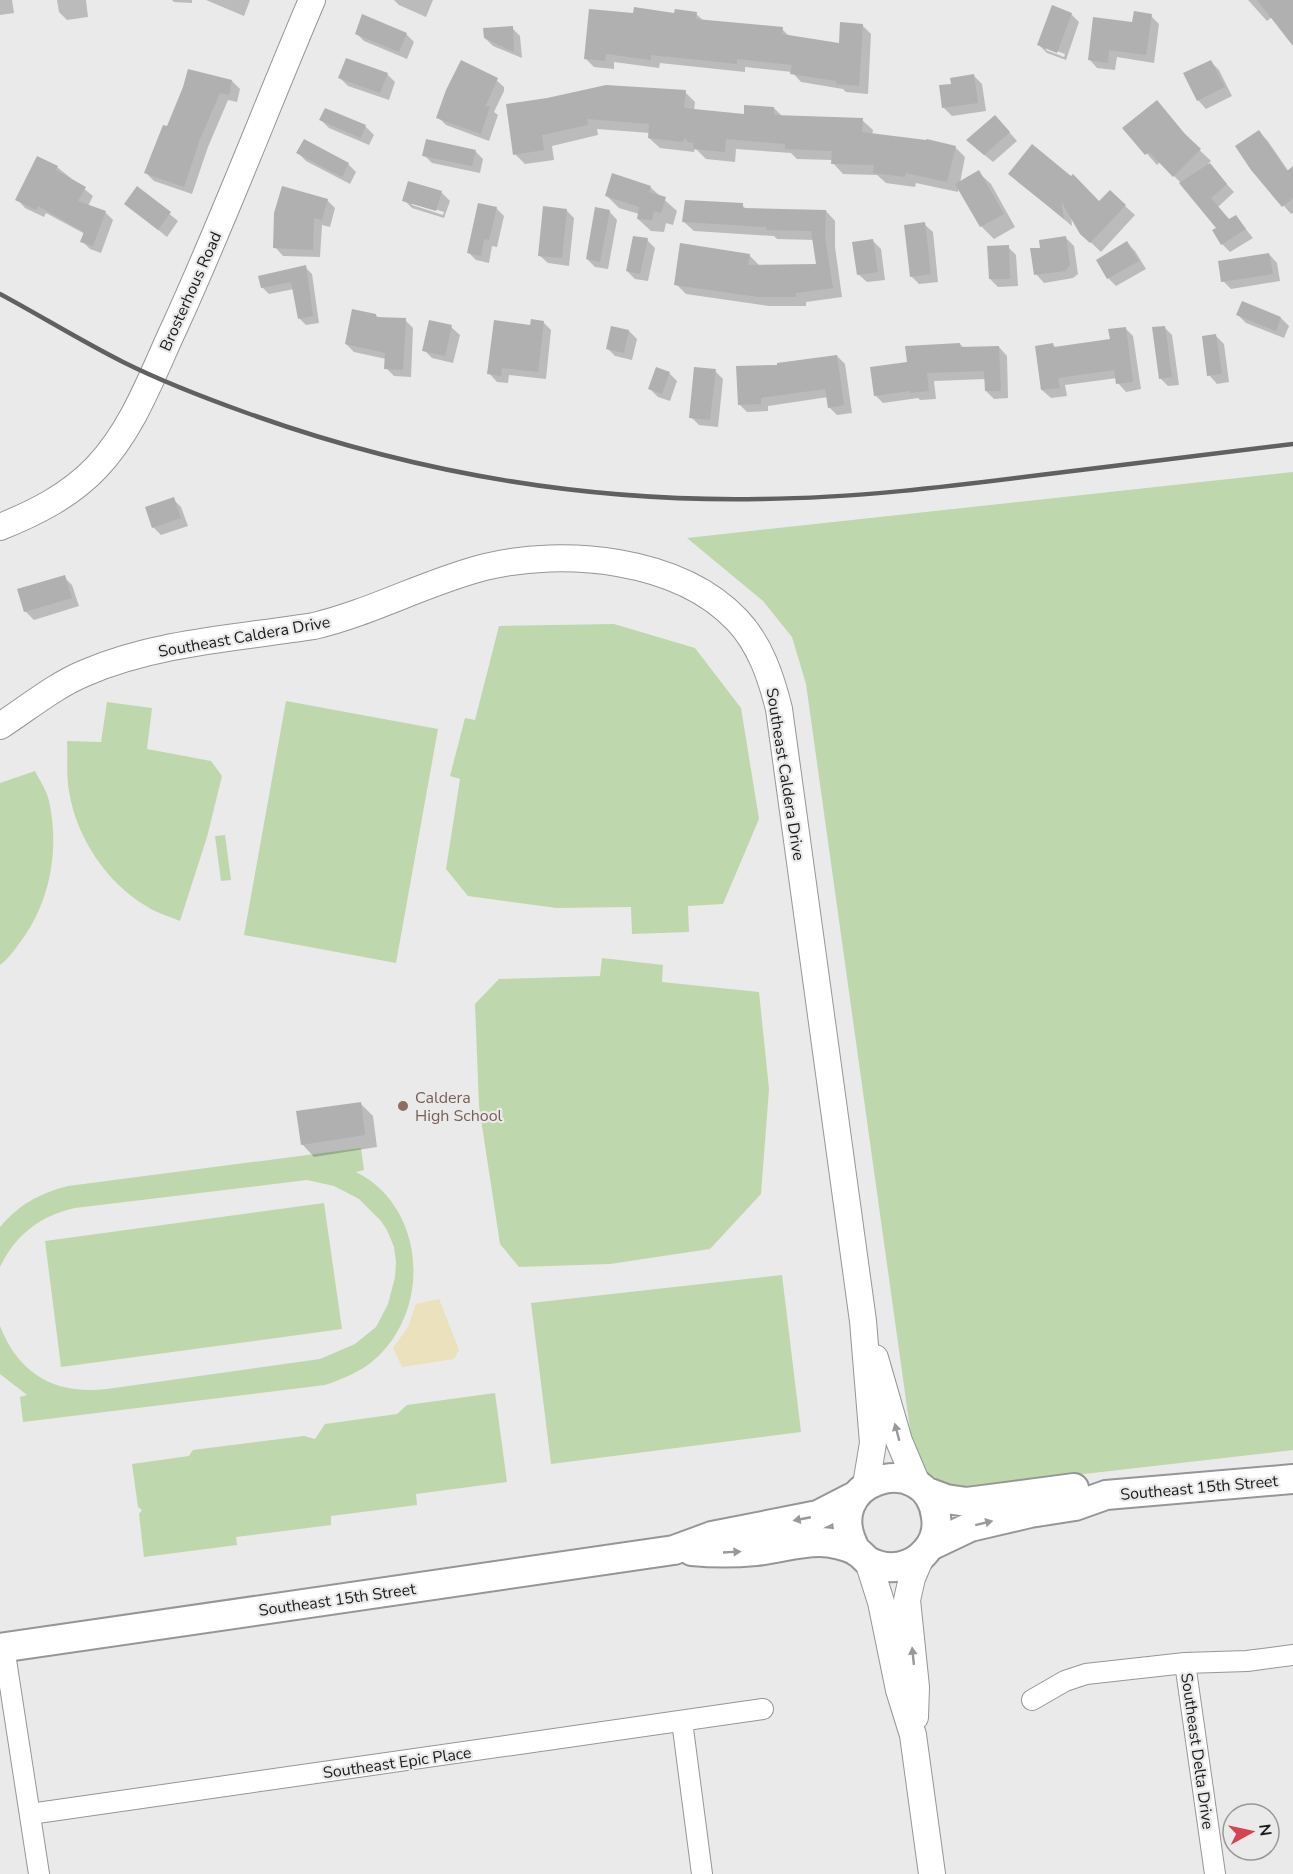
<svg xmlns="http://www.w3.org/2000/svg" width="1293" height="1874" viewBox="0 0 1293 1874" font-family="'Nunito Sans',sans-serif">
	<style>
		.green { fill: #bfd7ac }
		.sand { fill: #ebe1bc }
		.shadow { fill: #0003; fill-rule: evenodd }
		.building { fill: #b0b0b1 }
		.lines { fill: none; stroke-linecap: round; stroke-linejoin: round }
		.minor-casing { stroke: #959696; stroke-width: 22 }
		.tertiary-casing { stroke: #959696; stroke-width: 28 }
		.secondary-casing { stroke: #959696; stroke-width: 32 }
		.minor { stroke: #fff; stroke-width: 20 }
		.tertiary { stroke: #fff; stroke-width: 26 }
		.secondary { stroke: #fff; stroke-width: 28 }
		.rail { stroke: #5f6060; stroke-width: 4.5 }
		.oneway { fill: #989999 }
		.education-dot { fill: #8d6e63; stroke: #eaeaeb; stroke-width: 2 }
		.labels { text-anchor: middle; stroke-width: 4.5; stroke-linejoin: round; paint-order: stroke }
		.street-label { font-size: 16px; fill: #1b1c1c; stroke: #eaeaeb }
		.education-label { font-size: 16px; fill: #785e54; stroke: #eaeaeb; text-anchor: start }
	</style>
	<rect width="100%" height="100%" fill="#eaeaeb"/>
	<path class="green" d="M1293,472V1450L961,1488L917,1479L806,684L792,637L763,601L687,538Z
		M614,624L695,648L741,708L759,819L723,904L688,906L689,932L632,934L631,907L557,908L468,896L446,869L460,779L450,776L465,718L475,720L499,626Z
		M286,701L438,729L396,963L244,935Z
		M107,702L152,708L147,749L211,761L222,776L207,837L180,921C169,916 156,913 146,906C107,883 76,837 69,791C66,775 68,757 67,741L101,742Z
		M35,771C40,781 47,791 49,801C60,850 50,905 18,945C13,952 7,960 0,965V783Z
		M225,835L231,880L221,881L215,836Z
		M602,958L663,965L662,982L759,992L769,1089L761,1194L710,1249L610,1264L519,1267L500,1244L479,1106L475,1004L499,979L600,976Z
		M361,1148L364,1170L356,1172C426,1207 432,1310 374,1360C360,1372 343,1379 325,1385L23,1422L20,1397L27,1395L0,1374V1326C19,1375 56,1395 107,1389L320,1359L355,1344L376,1327L388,1304L395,1277L396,1262L394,1247L387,1230L381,1221L359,1199L334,1186L307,1180L75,1208C40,1216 16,1234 0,1267V1227C20,1204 38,1194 68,1186Z
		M324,1203L342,1329L61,1367L45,1241Z
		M782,1275L801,1432L551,1464L531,1303Z
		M495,1393L507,1482L416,1494L417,1505L331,1516V1525L236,1537L237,1545L144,1557L139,1514L142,1510L138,1507L132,1464L189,1456L193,1450L304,1436L315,1439L325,1424L397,1414L407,1405Z"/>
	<path class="sand" d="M439,1299L459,1350L454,1359L402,1367L393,1348L408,1327L416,1304Z"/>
	<path class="shadow" d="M0,0H12L14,13L0,15Z
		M57,0H86L88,17L67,20L59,12Z
		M172,0H192V3L174,2Z
		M206,0H250L244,16Z
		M394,0H433L426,17L399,5Z
		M1248,0H1291L1293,3V43L1272,17L1267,21Z
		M696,14L704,21L782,29L790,37L840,44L862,25L871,34L868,94L846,92L843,89L801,82L792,72L745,67V72L660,63L659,68L614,62V69L594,67L585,58L634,15Z
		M1071,14L1079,22L1066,60L1047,53L1039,45ZM1046,47L1065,54L1064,57L1046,50Z
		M1151,16L1159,24L1154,63L1117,57L1115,70L1097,68L1089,59L1133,24Z
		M512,28L520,36L522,58L493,46L485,38Z
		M356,33L406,34L414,42L407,59L364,41Z
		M1211,62L1219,70L1232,96L1206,109L1198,100Z
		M387,74L395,82L389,100L348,86L340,78Z
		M974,76L982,84L986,111L952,116L944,108L953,85Z
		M495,79L504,87V91L494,112L498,115L489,141L446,125L438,117Z
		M232,81L240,89L237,102L228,100L208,147L192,194L154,181L146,173L167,128Z
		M685,92L695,102L694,111L745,116L774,108L783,117L862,120L873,130L872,135L955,147L965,157L960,183L978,172L991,184L1015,227L994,239L982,227L959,187L958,192L916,183L915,187L886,183L877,175L843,174L833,163V160L797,159L791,153L736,149L735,162L706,159L695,148L694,152L660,148L649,138L650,133L597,129L598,135L552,146L554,160L525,164L515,154L508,105Z
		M326,110L366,127L374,135L369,145L329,128L321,120Z
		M1003,125L1017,141L993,162L976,148Z
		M1125,129L1192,143L1211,161L1208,164L1234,192L1218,207L1230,221L1236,217L1253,238L1230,252L1222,244L1218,228L1182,184L1160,162L1157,165Z
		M1259,132L1267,140L1289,172L1293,168V213L1291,214L1252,169Z
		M475,151L483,159L480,173L432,163L424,155Z
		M298,153L348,164L356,172L350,184L306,161Z
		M57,167L93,196L88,206L105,212L113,220L101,253L90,249L82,241L85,234L46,213L44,217L25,208L17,199Z
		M1010,174L1099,203L1125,206L1135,215L1101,252L1081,233L1071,215L1072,226Z
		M409,183L442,193L450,201L444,218L412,208L404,200ZM412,202L444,212L443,215L412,205Z
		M650,187L677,211L673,225L666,223L664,232L651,231L638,219L639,214L619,208L606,195Z
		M137,188L178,221L167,237L126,204Z
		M327,200L335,208L330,227L322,225L320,257L283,256L275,247Z
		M742,205L746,209L826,211L835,221V247L842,297L806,302V306H769L686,294L676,284L749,255L759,265L818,266L814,240L777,239L774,236L694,231L684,222Z
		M496,208L504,216L497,247L492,246L489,263L476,260L468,252Z
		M566,210L574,218L569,266L548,263L539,255Z
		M609,211L617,220L608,269L595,267L587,259Z
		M924,224L933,232L938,282L919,284L911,276Z
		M1066,238L1074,246L1078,274L1073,278L1044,283L1036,274L1042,249Z
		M647,240L655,248L648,281L635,279L627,271Z
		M873,241L881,249L885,280L867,282L858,274Z
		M1127,243L1135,251L1146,269L1116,286L1108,278L1098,260Z
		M1008,247L1016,255L1018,286L998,287L990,279Z
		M1269,254L1277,263L1280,281L1231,289L1223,281Z
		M305,267L312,274L319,323L306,325L299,318L294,289L269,294L262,287Z
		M376,315L379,319L405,320L413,328L411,377L394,376L386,368V359L354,352L346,344Z
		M1238,315L1281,318L1289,326L1284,338L1246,323Z
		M543,322L551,330L546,379L509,375L508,383L497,382L489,373L531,327Z
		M451,327L460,335L453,363L432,358L424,350Z
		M1164,327L1172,335L1179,385L1168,386L1160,378Z
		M1125,328L1133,336L1141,389L1126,392L1118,383L1117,378L1065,385L1067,396L1051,398L1042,390L1053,345L1056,348L1111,340Z
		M629,331L637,339L632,360L615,356L607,348Z
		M1216,336L1224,344L1229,382L1217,384L1209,375Z
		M960,344L964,348L999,347L1007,356L1008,398L994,399L986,391V379L934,381L936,399L920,400L918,398L883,403L875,395L908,363Z
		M837,356L845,364L852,413L837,415L829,407L828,397L768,406V411L747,412L739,404L779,367Z
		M715,371L723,379L718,427L699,425L691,417Z
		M669,373L677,381L670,401L658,397L650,389Z
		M173,499L181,507L188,526L161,535L153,527Z
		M64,577L72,585L79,606L34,620L26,612L19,590Z
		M360,1103L373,1116L377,1147L314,1157L302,1144Z"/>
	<path class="building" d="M1257,0H1293V46Z
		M1052,5L1072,13L1057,53L1037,45Z
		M634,7L674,13L675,9L697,12L696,19L783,27L782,34L839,43L840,22L863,24L859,86L836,84V81L790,74L792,65L737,59V64L651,55V60L606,54L605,61L584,59L589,9L633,13Z
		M1134,11L1152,14L1146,55L1109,50L1108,63L1088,60L1093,17L1132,22Z
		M362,14L407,33L399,52L355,34Z
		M513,26L514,52L484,38L483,28Z
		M346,58L388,73L380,93L338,78Z
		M461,60L498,78L485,107L490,106L481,134L436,118L446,90Z
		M1211,60L1225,87L1197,101L1183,73Z
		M188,69L232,80L229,95L220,93L200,139L184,187L144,173L163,125L167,126L183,87Z
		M974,74L978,103L942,108L939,85L951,84L950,78Z
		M606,85L686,90L684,108L744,114V105L774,107V115L863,118L862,132L926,140L927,139L956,146L947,182L906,173L905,177L873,173L874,165L831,164L832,151L785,149V144L726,139L725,152L693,149L694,143L687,142V139H684L683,142L648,138L649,124L587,119L588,125L542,135L544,150L513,155L506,104L547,98Z
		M1157,100L1185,134L1201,149L1173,177L1149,152L1145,155L1122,128Z
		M325,108L366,125L361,138L319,120Z
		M995,115L1010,132L984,155L966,140Z
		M1259,130L1287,171L1293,166V198L1282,207L1251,170L1235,146Z
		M304,139L349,163L342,177L296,153Z
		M426,139L476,150L472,166L422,156Z
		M1032,144L1071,176L1073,174L1099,201L1110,190L1126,205L1090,243L1080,234L1061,201L1064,219L1008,174Z
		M37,156L58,166L56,170L86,187L78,201L106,211L93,246L80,242L84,232L38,206L36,210L15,200Z
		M1210,163L1227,184L1211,198L1229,219L1236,215L1246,229L1221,245L1212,230L1216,228L1179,183Z
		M979,170L1004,214L980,227L955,184Z
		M612,173L651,186L649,192L666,197L661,213L654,211L652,220L637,219L639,207L605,196Z
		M408,181L442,191L436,211L402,201Z
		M137,186L171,212L158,230L124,204Z
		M282,186L328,199L322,220L314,218L313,250L273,248L274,213Z
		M685,200L743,203V208L826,210L825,237L833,288L796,293V297H758L674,285L680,243L750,254L748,265L816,264L811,231L766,230V227L682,222Z
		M478,203L497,207L489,240L484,239L481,256L467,253Z
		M543,206L567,209L562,258L538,256Z
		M595,207L610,210L600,262L586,259Z
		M925,222L931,274L910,277L904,225Z
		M633,236L648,238L640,274L626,271Z
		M1066,236L1070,265L1065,271L1034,275L1030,248H1040L1039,240Z
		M873,239L878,272L857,275L852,242Z
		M1127,241L1139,261L1107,279L1096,260Z
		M1009,245L1010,279H989L987,246Z
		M1269,253L1273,274L1221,282L1218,261Z
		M306,265L313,316L298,319L291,282L261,288L258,276Z
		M1242,301L1281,317L1276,331L1236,315Z
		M352,309L376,314V317L406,318L403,370L384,369L385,353L345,344Z
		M531,319L544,321L538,372L502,368L501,376L487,374L494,320L530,325Z
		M429,320L452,325L445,356L422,351Z
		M611,326L629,330L624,353L606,349Z
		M1165,326L1172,377L1159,379L1152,327Z
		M1126,327L1133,382L1116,384L1114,370L1058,378L1060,388L1041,390L1035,346L1053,343L1054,347L1110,339L1108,329Z
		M1216,334L1222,374L1207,376L1202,336Z
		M960,343V347L999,346L1001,391H985L984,371L927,373L929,391L910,393V391L874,396L870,367L907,362L905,346Z
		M837,355L844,405L828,408L825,389L761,398V404L738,405L736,366L777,365V363Z
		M656,367L670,372L662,394L648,389Z
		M694,367L716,369L710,420L689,418Z
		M174,497L181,518L152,528L145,507Z
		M65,575L72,598L24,612L17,589Z
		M361,1102L365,1135L301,1145L296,1111Z"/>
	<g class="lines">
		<g class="minor-casing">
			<path id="minor" d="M4,1647L39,1874
				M1185,1663L1215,1874
				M1032,1700L1065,1681L1086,1674L1185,1663L1247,1661L1293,1655
				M682,1721L702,1874
				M30,1814L763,1709"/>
		</g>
		<g class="tertiary-casing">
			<path id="tertiary" d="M0,527C35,513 69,496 96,468C134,428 152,375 175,326C224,219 266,108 312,0
				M0,726C28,708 54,686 85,673C157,642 238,638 314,626C373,612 426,582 485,567C564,548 678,558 737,620C760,644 771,677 779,709L863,1321L873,1443L866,1485
				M875,1358L899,1441L918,1486
				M868,1561L881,1602L899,1690L913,1735L932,1874
				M915,1717L916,1687L907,1600L912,1578L921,1557"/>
		</g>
		<g class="secondary-casing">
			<path id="secondary" d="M925,1491L946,1499L967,1502L1074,1488
				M930,1546L970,1527L1030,1513L1075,1506L1106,1495L1293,1479
				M692,1551C713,1553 734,1553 756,1551C777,1549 797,1542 819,1542C831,1542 848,1546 858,1552C862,1555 865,1559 868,1561C888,1572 912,1568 926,1551C934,1542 938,1530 936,1517C928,1447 814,1479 857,1552
				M0,1648L674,1550L712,1536L818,1515L855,1496"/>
		</g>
		<use href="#minor" class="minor"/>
		<use href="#tertiary" class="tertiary"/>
		<use href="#secondary" class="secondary"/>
		<path class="rail" d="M0,294C41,316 81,341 123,362C163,382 205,398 247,413C411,472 585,502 760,499C854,498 947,487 1040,475C1124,465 1209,454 1293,444"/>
	</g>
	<defs><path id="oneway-solid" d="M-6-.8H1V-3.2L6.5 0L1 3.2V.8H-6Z" transform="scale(1.5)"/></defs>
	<g class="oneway">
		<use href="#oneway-solid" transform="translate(897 1432) rotate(-105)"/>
		<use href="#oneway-solid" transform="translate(802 1519) rotate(169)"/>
		<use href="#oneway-solid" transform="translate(984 1523) rotate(-14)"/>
		<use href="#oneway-solid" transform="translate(732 1552) rotate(-3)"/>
		<use href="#oneway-solid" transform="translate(913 1656) rotate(-96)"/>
	</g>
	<circle class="education-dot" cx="403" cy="1106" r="6"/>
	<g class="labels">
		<g class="street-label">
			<text transform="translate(190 291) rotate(-66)" y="6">Brosterhous Road</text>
			<text transform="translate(244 636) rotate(-10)" y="6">Southeast Caldera Drive</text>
			<text transform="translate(786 774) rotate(81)" y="6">Southeast Caldera Drive</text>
			<text transform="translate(1199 1487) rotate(-5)" y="6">Southeast 15th Street</text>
			<text transform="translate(337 1599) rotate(-8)" y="6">Southeast 15th Street</text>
			<text transform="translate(1198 1751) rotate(82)" y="6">Southeast Delta Drive</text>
			<text transform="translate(397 1762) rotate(-8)" y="6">Southeast Epic Place</text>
		</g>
		<g class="education-label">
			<text x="415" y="1103">Caldera<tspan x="415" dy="18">High School</tspan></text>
		</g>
	</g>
	<g transform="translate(1251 1832) rotate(82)"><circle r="28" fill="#eaeaeb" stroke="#979898" stroke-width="1.5"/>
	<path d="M0-4.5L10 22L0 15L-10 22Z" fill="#d44451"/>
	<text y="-9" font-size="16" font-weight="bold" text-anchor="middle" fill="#1b1c1c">N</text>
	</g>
</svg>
